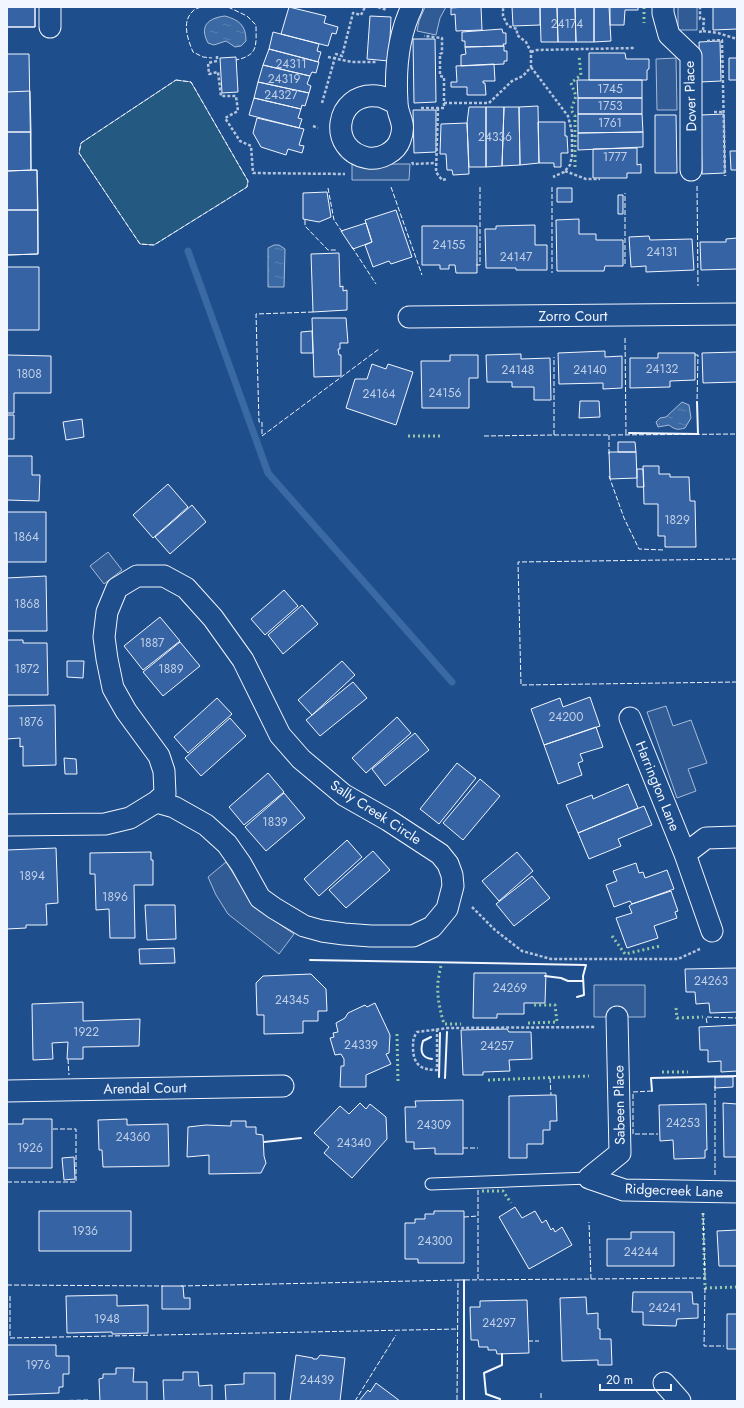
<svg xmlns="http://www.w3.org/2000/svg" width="744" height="1408" viewBox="0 0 744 1408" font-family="Jost,sans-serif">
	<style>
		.pitch { fill: #245a82; stroke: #a8bbd7 }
		.parking { fill: #305b95; stroke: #a8bbd7 }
		.water { fill: url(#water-ripples); stroke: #a8bbd7 }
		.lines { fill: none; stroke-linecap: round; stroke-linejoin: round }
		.stream { stroke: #3b69a3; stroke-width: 7 }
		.building { fill: #3563a3; stroke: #f2f6ff }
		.service-casing { stroke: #f2f6ff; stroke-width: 13 }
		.minor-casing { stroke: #f2f6ff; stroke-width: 23 }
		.path { stroke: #b3c4dc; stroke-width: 2.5; stroke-dasharray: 3 2; stroke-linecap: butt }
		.service { stroke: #1f4e8c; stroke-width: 11 }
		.minor { stroke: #1f4e8c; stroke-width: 21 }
		.hedge { stroke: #97c8a6; stroke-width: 3; stroke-dasharray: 2 3; stroke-linecap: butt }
		.fence { stroke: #f2f6ff; stroke-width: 1; stroke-dasharray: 5 2; stroke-linecap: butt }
		.wall { stroke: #f2f6ff; stroke-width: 2 }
		.labels { text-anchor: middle; stroke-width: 3; stroke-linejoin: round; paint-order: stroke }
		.number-label { font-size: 12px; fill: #c3d1e8 }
		.street-label { font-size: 14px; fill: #f2f6ff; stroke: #1f4e8c }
	</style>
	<defs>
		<pattern id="water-ripples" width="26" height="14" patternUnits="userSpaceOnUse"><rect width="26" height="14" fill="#3b69a3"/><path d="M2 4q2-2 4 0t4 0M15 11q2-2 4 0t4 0" fill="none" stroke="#587fb1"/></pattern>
	</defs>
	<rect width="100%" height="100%" fill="#1f4e8c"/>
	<path class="pitch" d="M176,80L191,82L248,181L247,187L154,245L140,244L79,153L81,143Z"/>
	<path class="parking" d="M425,7H446L440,18L436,35L417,31L419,21Z
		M678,7H697V30H678Z
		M676,58L677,110H657L656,59Z
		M352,164H410L409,180H352Z
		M108,552L122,570L104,584L90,566Z
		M666,706L673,726L691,720L707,763L688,769L696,791L677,798L647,712Z
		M226,862L249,898L266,915L294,934L279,954L228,914L216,895L208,877Z
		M594,985H645V1017H594Z"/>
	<path class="water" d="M225,16C239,20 246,25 246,41L241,46L235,47L226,41L214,45L208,43C199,26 208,18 225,16Z
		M274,245H279L285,249L284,287H268V248Z
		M682,402L689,405L691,418L685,428C678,430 675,430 669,425L658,427L656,422L660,418L666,417Z"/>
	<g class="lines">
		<path class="stream" d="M188,251L268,473L452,682"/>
	</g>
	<path class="building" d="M7,7H35V27H7Z
		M7,7H35V27H7Z
		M289,7L326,16L324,23L338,27L336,34L332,33L328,46L281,34Z
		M466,7H481L482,30L456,31L455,14L451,15V8Z
		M512,7H540V25L513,26Z
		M540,7H557L558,42H541Z
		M557,7H575L576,42H558Z
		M575,7H594V42H576Z
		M594,7H609L611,41L594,42Z
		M610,7H638V10H625L624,25H610Z
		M713,7H737V29L713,30Z
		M370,16L391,17L389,61L367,59Z
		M502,29L503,33H506V44H503L504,46L465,47V41H462V32Z
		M273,32L319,44L317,51L321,52L318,62L269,49Z
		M413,39H435L436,102L414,103Z
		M720,41L721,81L700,82L699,42Z
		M504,46V51H507V61H504V64L461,66V55L466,54L465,47Z
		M269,49L319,62L316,73L312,72L310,76L263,65Z
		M589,53H625L626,59H649V69L647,70V80H589Z
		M7,54H29L31,170H37L38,254L7,255Z
		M236,57L238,92L222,93L220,58Z
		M729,58H737V80H729Z
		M494,64L495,81H483V83H485L486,95H467V87H451V82H457L456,66Z
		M263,65L310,76L307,84L311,86L309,93L258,82Z
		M577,80H642V98H578Z
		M258,82L309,93L305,106L302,105L301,109L254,98Z
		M30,91L31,132H7V92Z
		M254,98L301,109L298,118L302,119L299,128L249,115Z
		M578,98H642V114H578Z
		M538,106L539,163L520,165L519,107Z
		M469,107H486V167H469L467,123Z
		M486,107H504L502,166L486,167Z
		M504,107H519L520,165L502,166Z
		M413,110H436V152L414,153Z
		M578,114H642L643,132L578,133Z
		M724,114L725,173L702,174L701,115Z
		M655,115H676L677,173H655Z
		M257,118L304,129L299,145L304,146L302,153L288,149L286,155L261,147L253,133Z
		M538,122H565V136H567L568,153H561V167H554V163H539Z
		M467,123L469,174L453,175L452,170H447L446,154H440L441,124Z
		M7,132H31V170L7,171Z
		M643,132V147L578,150V133Z
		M637,148V165L641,164V173H627V178H593V149Z
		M730,151H737V170H731Z
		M37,170L38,210H7V171Z
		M557,188H572V202H557Z
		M327,192L331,217L319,222L303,219V193Z
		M618,195H623V214H618Z
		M7,210H38V254L7,255Z
		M396,210L412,257L391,264L389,261L373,267L365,245L372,242L365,220Z
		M579,219V234H596V240H623V266H605L604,271H557L556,220Z
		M366,223L372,242L353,249L341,231Z
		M535,225V245H547V270H516V268H486L485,229H496V226Z
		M422,226H477V273H456L455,265H449V269H440V265H422Z
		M649,236L650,240L692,239L694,270L646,272V266L631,267L629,237Z
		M737,238V269L701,270L700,242H726V239Z
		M339,253L340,287L343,286V291L347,290V310L313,312L311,254Z
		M7,267H39V330H7Z
		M312,318H346L348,343H340V349H338L339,355H341V376L314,377Z
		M312,331L313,353H301V332Z
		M605,351V357L622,356V388L603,389V383L559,384L558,353Z
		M737,352V382L703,383L702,353Z
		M658,353H695V380L670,381V387L630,388V358H658Z
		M521,354V359L550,358L551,400H534V387H512V382H487L486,355Z
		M7,355L51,356V393H14V413H7Z
		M450,355H478V378H469V408H422L421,361H450Z
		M372,364L386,369L388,364L413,372L396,425L346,408L355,379H367Z
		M580,401H599L600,417L579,418Z
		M7,415H14V439H7Z
		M82,419L84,437L66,440L63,422Z
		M618,442H635L636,452H618Z
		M609,452H636L637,478L610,479Z
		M7,456H32V475H40L39,501L7,500Z
		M643,466H659V474H670V477H689L690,501H695L696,547H665V536H658V504H644Z
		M637,469H643L644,487H637Z
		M168,484L188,507L153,538L133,515Z
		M192,505L206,522L170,554L155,537Z
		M7,512H46V562H7Z
		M46,576L47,631H7V578Z
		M284,590L298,606L265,635L251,619Z
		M302,605L318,624L283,654L268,635Z
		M160,617L180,641L143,670L124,646Z
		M7,640H23V643H47L48,695H7Z
		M180,642L200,666L163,696L143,672Z
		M67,661H84L83,678L67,677Z
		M342,661L355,675L312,715L298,700Z
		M353,682L367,698L320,736L306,720Z
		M590,697L600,726L544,745L531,709L560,698L563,707Z
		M217,698L232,714L188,753L174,737Z
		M55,705L56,765L23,766V746L20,747V738L7,739V706Z
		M397,717L411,733L366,773L352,758Z
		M230,718L246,736L201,776L185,758Z
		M596,727L603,747L580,754L583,761L578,763L582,775L558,784L544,745Z
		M415,733L429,750L385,786L372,769Z
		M64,758L76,759L77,774H65Z
		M457,763L476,778L439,824L420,809Z
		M268,773L284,792L244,825L229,807Z
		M480,779L500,796L463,840L443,823Z
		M628,784L638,808L578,833L566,805L592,795L593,799Z
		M284,793L305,818L266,851L245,827Z
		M644,806L652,825L618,839L621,846L589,859L578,833Z
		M347,840L362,857L319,896L304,879Z
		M56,848L58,903L46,904L47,925H26V928L7,929V850Z
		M373,851L390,870L346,908L329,890Z
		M151,852V860H153V885H134L135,938H110L109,909L96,910L95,874H90V853Z
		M517,852L533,871L499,901L482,881Z
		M636,863L639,873L643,872L645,878L667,870L674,889L632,904L630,901L614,907L606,885L617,881L613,871Z
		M532,876L550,898L514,926L496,904Z
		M671,891L678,911L675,912L677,918L654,926L658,938L627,948L616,918L632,913L629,906L632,904Z
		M145,905H175L176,939L147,940Z
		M174,948L175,963L140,964L139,949Z
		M737,968V1012L710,1013L709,1003L696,1004L695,992H686L685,969Z
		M474,973H546L545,1003H524V1014H497V1018H473Z
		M311,974L326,989L327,1011H318V1021H303V1033L264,1034V1015H257L256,983L263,976Z
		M83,1002V1021L140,1019L139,1046L83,1047V1059H67L68,1042L52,1043L53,1059L33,1060L32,1004Z
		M375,1003L390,1035L389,1053L386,1054L391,1064L366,1075V1087H340L341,1066H344V1059L341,1054L335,1055L330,1038L334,1037L333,1033L338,1032L336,1023L345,1018L348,1013L365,1005L367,1007Z
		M737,1025V1071L721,1072V1061L708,1062V1050H700L699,1027Z
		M507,1029L509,1032H531L532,1059L509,1060L510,1071L483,1072V1075H463L461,1030Z
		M715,1077H733V1087L715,1088Z
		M551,1095H556L557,1121H550V1130H543V1144H527V1158H509V1096Z
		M463,1100V1154H435V1148L414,1149V1142H406L405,1107H416L415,1101Z
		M360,1103L366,1109L370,1104L386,1117L387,1139L352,1178L324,1153L329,1147L314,1133L340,1106L349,1114Z
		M723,1103L737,1104V1157H724Z
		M706,1104L707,1150H705V1158L674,1159L673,1140L660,1141L659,1105Z
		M23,1119H52V1168H7V1124H23Z
		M127,1119V1125L168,1124L169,1166L103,1167L102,1150H99L98,1120Z
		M231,1121H246V1127H256V1134L263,1135L264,1156L266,1163L261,1173L209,1174V1155L187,1157L188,1127L206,1125L231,1126Z
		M74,1157L75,1179L64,1180L62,1158Z
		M515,1207L522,1218L535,1211L542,1223L546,1220L551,1230L553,1228L555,1232L562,1227L572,1245L529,1269L499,1217Z
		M39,1211H131V1251H39Z
		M434,1211H464V1263H418V1259H405V1223H415V1219H425V1214H434Z
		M737,1230V1266H719L717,1231Z
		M631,1232H674V1266H607V1239H631Z
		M162,1286H183L184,1298H190V1309H162Z
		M633,1292H692L693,1304H698V1318L677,1319L676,1326L643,1325V1312H632Z
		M117,1295V1306L148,1305V1333L112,1334V1332L67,1333L66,1296Z
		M586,1297L587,1314L598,1313V1329H600V1339H611L612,1365H598V1360L562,1361L560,1298Z
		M527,1300L529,1353L497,1354L496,1350H488V1347H479L478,1340H471L470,1307H480V1301Z
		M727,1314H737V1349H727Z
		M7,1345H56V1356H69V1374H63V1387H59V1393L7,1395Z
		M296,1355L313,1358V1359H317L320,1355L345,1358L340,1401H290Z
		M116,1368H134L133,1382H147V1401H100L99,1379L103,1378V1374H116Z
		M183,1372H198L199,1386L212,1385V1401H164L163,1380H183Z
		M244,1373H275V1401H226L225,1385L244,1384Z
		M376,1383L400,1401H359L368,1390L370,1392Z"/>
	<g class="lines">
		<g class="service-casing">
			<path id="service" d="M431,1184L589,1178"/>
		</g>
		<g class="minor-casing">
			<path id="minor" d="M50,7V27
				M663,7V13L669,35L691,56V170
				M397,104C391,101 383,96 377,96C334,92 327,151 368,158C380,160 396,152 400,140C407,122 397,117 397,102C395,70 398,36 412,7
				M409,317L737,314
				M630,718L685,854L712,931
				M7,825L105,824L130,818L156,802L165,794L164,771L159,756L126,711L113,688L107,659L104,637L107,612L117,588L137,576H164L186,588L213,618L243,660L280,735L301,759L344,795L388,820L440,854L448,864L452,875L453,886L447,909L432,927L413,936H371L344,934L322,931L304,926L274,908L260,898L241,864L227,844L206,825L174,807L156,802
				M685,854L706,838L737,837
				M7,1091L283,1086
				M589,1178L620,1153L617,1017
				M589,1178L624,1190L737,1192
				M664,1383L680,1401"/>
		</g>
		<path class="path" d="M378,7L387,10
			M703,31L718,33L737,39
			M699,32L703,31L704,19H700V7
			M707,41L722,40L725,176
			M531,52L537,50L635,48
			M217,56V61L208,63L209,74L218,72L221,96H236L238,111L225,118L240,141L251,146L253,173L345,174
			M328,57L352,62H376
			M531,67L568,116L572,132V156L570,165L564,172L553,177
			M322,103L336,54L342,56L353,13L361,15L365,7
			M444,103H489L512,81L523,76L531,67V52L526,42L517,35V29L508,26L503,16V7
			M421,108H444V77L440,76V54L442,53V38L424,36
			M438,108L436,172L442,180L447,179
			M714,112H724
			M313,126L318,128
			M412,162L413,164L436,163
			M565,171L586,179H600
			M472,907L495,930L522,951L551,959H678L700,949
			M437,1029V1070C421,1070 413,1065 413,1047C413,1041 413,1038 417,1032L448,1028L595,1027"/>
		<use href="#service" class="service"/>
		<use href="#minor" class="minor"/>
		<path class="hedge" d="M644,7V23
			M575,167V116L571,110L576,96L571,83L581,75L579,55
			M408,436H440
			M612,936L625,954L660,946
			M441,966C435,988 438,1003 444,1024H461
			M676,1008L677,1018L703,1017
			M528,1023L557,1022L555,1005H533
			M397,1034L398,1082
			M662,1072H688
			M488,1080L589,1076
			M482,1191H503L511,1203
			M703,1213L705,1288L737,1287"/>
		<path class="fence" d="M201,7C199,8 194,9 193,11C181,22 188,40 193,52L203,57L212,58
			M228,7L247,16L256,25C256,45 259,55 236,60
			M176,80L191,82L248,181L247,187L154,245L140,244L79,153L81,143Z
			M697,186L698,286
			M391,187L422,275
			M552,187V273
			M328,188L334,220L343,233
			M305,220V226L328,250H337
			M352,247L376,284
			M625,264V193
			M476,265H480V186
			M313,312L256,314L259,422H262V436L379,349
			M625,338L626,434
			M695,355H698L697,402
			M554,435H610
			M484,436L554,435V357
			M609,454V435L737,434
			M609,476L624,518L639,549L664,550
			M737,559L518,562L521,685L737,682
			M707,1023L706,1017L737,1018
			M68,1059L69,1075
			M550,1078L551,1095
			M715,1086V1176
			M652,1091L633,1092V1134H658
			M463,1148H478
			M7,1182H76V1129H52
			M464,1217L478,1216
			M478,1279V1190
			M591,1279L705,1278L703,1213
			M458,1280L591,1279L589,1222
			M7,1285L163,1286
			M181,1286L458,1280L457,1401
			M705,1288L704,1346H724
			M10,1296V1338L458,1329
			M528,1341H539
			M541,1393V1401
			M41,1401L90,1400V1401
			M355,1401L396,1335"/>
		<path class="wall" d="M629,433L698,434L697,402
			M310,960L586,965L583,976L584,995L577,997
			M545,976L561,978L568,981H583
			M431,1037L423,1041C420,1050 421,1058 432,1059
			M439,1077L440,1033
			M445,1078L447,1032
			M652,1091L651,1078L737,1076
			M264,1142L301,1138
			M464,1401V1280
			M500,1401V1399L486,1394L484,1373L502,1365V1354"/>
	</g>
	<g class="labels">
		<g class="number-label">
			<text x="567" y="28">24174</text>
			<text x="291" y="68">24311</text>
			<text x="284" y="83">24319</text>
			<text x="610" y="93">1745</text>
			<text x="281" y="99">24327</text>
			<text x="610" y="110">1753</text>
			<text x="610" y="127">1761</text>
			<text x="495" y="141">24336</text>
			<text x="615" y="161">1777</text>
			<text x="449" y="249">24155</text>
			<text x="662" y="256">24131</text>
			<text x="516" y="261">24147</text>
			<text x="662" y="373">24132</text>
			<text x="518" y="374">24148</text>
			<text x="590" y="374">24140</text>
			<text x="29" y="378">1808</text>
			<text x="445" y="397">24156</text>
			<text x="379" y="398">24164</text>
			<text x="677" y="524">1829</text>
			<text x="26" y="541">1864</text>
			<text x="27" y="608">1868</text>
			<text x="152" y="647">1887</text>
			<text x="27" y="673">1872</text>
			<text x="171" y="673">1889</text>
			<text x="566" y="721">24200</text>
			<text x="31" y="726">1876</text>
			<text x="275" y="826">1839</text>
			<text x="32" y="880">1894</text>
			<text x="115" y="901">1896</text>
			<text x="711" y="985">24263</text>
			<text x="510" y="992">24269</text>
			<text x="292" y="1004">24345</text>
			<text x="86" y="1036">1922</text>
			<text x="361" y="1049">24339</text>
			<text x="497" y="1050">24257</text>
			<text x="683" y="1127">24253</text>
			<text x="434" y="1129">24309</text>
			<text x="133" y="1141">24360</text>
			<text x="354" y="1147">24340</text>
			<text x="30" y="1152">1926</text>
			<text x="85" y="1235">1936</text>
			<text x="435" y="1245">24300</text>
			<text x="641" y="1256">24244</text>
			<text x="665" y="1312">24241</text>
			<text x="107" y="1323">1948</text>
			<text x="499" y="1327">24297</text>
			<text x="38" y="1369">1976</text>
			<text x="317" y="1384">24439</text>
		</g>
		<g class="street-label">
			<text transform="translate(690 96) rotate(-92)" y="5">Dover Place</text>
			<text x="573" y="321">Zorro Court</text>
			<text transform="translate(658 786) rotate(68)" y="5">Harrington Lane</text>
			<text transform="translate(376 812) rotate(33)" y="5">Sally Creek Circle</text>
			<text transform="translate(145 1088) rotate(-1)" y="5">Arendal Court</text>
			<text transform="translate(619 1105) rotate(-91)" y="5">Sabeen Place</text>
			<text transform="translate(674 1190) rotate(2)" y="5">Ridgecreek Lane</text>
		</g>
	</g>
	<rect width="744" height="1408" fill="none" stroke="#f2f6ff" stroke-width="16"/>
	<path d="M600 1384v6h71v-6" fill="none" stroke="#f2f6ff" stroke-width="2"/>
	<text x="606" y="1384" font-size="12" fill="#f2f6ff" stroke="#1f4e8c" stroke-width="3" paint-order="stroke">20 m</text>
</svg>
